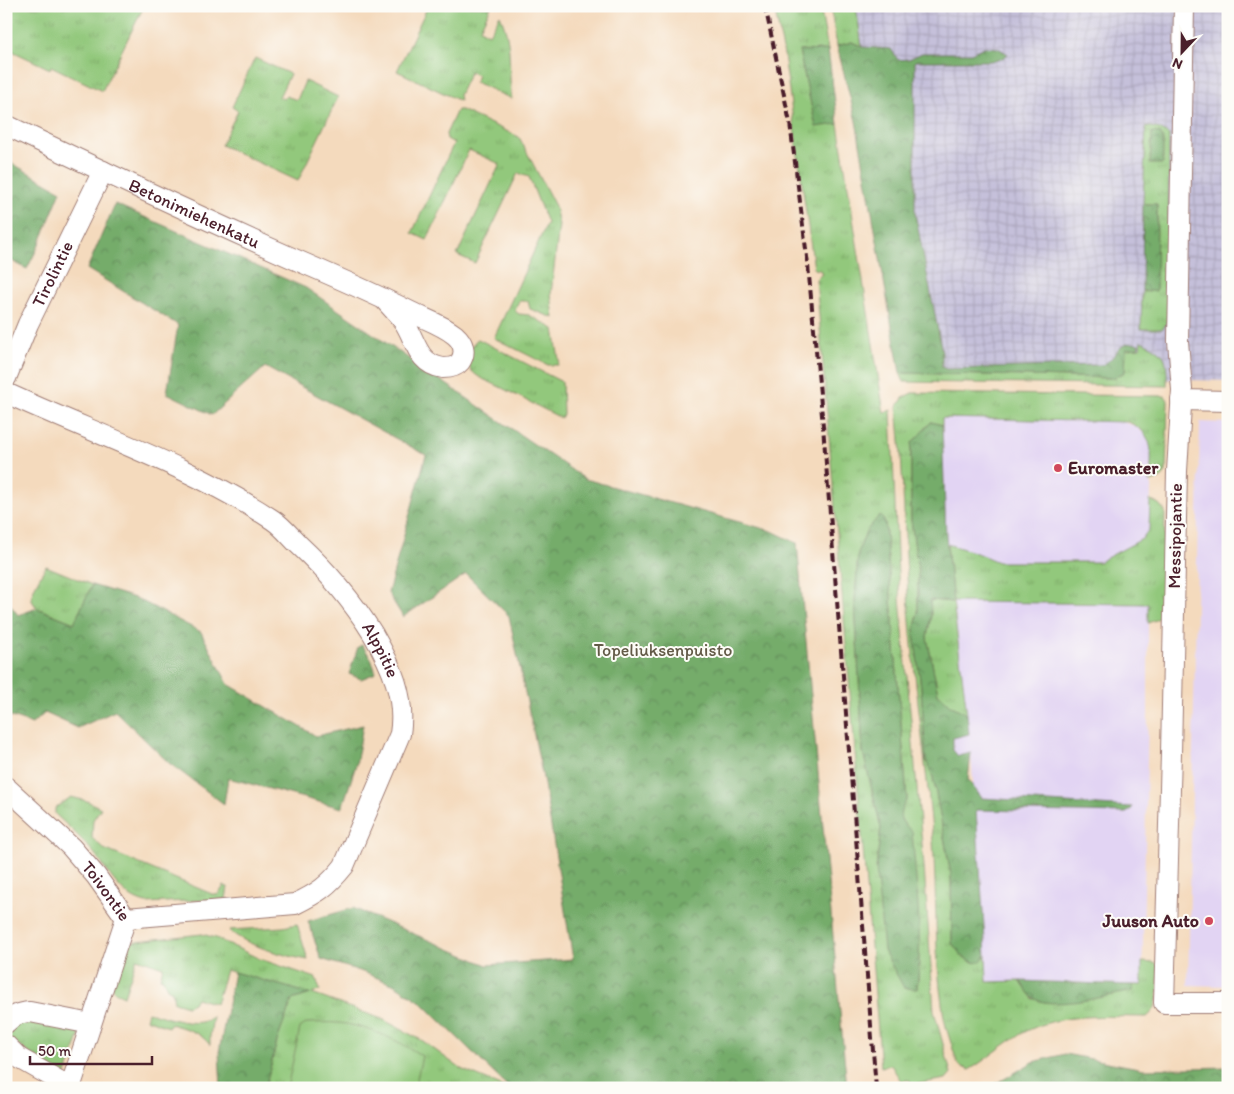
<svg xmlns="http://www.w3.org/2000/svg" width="1234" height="1094" viewBox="0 0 1234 1094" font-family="Itim,sans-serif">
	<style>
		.built { fill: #e2d4f3 }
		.industrial { fill: url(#industrial-grid) }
		.grass { fill: url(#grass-tufts); stroke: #6e7453; fill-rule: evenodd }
		.forest { fill: url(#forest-crowns); stroke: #60664b }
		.pitch { fill: #92c87b; stroke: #6e7453 }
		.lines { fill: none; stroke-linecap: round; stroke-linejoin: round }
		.minor-casing { stroke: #9f7c74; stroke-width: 22 }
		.minor { stroke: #fff; stroke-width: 20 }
		.rail { stroke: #4a1f2b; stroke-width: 4; stroke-dasharray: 8 4; stroke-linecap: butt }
		.poi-dot { fill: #d1495b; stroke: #fdfcf7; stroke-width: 2 }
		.labels { text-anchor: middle; stroke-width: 4; stroke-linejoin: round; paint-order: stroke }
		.street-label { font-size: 18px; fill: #4a1f2b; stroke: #fdfcf7 }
		.poi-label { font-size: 18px; font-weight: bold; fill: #4a1f2b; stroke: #fdfcf7; text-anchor: start }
		.park-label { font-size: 18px; fill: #635a47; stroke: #fdfcf7 }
	</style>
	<defs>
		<pattern id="industrial-grid" width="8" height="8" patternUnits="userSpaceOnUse" patternTransform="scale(1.25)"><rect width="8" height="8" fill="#c5c0da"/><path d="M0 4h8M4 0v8" fill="none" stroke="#aba5bb"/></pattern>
		<pattern id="grass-tufts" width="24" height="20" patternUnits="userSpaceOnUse" patternTransform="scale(1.25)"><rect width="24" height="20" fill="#92c87b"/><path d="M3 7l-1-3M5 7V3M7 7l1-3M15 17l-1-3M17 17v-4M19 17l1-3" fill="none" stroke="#7fab6a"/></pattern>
		<pattern id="forest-crowns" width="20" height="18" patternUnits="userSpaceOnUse" patternTransform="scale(1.25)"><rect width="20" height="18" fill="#75ac6b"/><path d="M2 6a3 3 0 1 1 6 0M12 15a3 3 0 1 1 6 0" fill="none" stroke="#628b58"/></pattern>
	</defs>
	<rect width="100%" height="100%" fill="#fdfcf7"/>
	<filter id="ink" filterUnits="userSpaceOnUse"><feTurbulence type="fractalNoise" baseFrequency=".02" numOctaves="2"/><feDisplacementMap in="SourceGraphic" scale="10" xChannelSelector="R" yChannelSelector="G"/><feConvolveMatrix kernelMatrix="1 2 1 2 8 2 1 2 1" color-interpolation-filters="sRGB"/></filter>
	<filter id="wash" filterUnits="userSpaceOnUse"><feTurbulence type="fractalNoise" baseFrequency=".0096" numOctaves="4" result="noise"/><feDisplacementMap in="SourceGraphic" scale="20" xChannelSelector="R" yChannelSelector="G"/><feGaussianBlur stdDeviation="1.12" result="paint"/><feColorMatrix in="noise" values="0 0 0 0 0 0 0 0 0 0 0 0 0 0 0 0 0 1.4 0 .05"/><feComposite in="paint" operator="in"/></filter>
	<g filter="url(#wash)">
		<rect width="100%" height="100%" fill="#f4dabd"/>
		<path class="built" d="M942,418L1119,421L1135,426L1147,436L1150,443L1152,449L1148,604V714L1142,985L1028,981L987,982L971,753L958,756L953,750V738L969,734L946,536Z
			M1200,422L1228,423V986L1188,985Z"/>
		<path class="industrial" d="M856,6H1228V381L942,374V352L938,330L915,213V61H995L984,47L971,53H922L909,59L898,61L891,49L862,47Z"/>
		<path class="grass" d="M8,6H144L102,91L51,66L50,69L6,48V10Z
			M428,6H491L480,29L489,34L500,15C514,45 507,69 512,99L475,82L478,75L470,72L459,95L460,101L397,71Z
			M774,6H820L828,50L799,51L816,126L838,124L884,413L891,410L898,575L924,866L934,1011L951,1073L946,1079L911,1085L910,1080L901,1081L891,1065L881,1067L816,279L822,274L820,270L814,269L784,55ZM880,515L885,523L907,799C900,811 896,815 906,826C913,880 923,935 917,989L876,869L881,828L863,752L855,602L858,553Z
			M830,6H856L862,47L852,42L837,46Z
			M255,58L290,74L279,97L284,99L286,96L297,100L305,81L338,97L298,181L221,145L238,111L232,107Z
			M457,110H461L519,137L555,206L559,225L551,294L554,318L530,309L528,301H519L515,311L519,314L529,315L554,329L559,360L558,365H548L494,338L547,223L529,177L518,173L475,263L457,255L500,164L469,150L427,240L412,233L454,143L447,139L446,134Z
			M1146,126L1160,129L1169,135L1168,320L1162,329H1141L1142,291L1156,290L1157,204H1143Z
			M478,339L562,382L563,414L561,418C540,407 519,397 498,386C490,382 477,378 471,370C464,363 470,344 478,339Z
			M1141,341C1168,353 1167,358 1167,386L904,382L900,373L1113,378L1125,372L1126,349L1140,348Z
			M912,393L1165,396L1168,400L1166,471C1163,479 1158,480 1150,482C1151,456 1157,434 1128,422L942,418V425L931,422L912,443L911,448V520L918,569V612L914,634L921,687L926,760L933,777L951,875L952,943C962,954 972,972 986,955L987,982L1020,981L1033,999L1133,991V985H1142V962L1154,963L1158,965C1158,982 1162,1006 1147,1017C1105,1017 1061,1012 1023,1033C1004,1043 988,1059 969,1070L960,1066L957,1062C952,1045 945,1028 943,1011C934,955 937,897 933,841C927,772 917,703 911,634C904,559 905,483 897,407L904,397Z
			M1150,500L1159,504L1165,511L1163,613L1158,619L1148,623V604L953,602L967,714L950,705L938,694L927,637L931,615L930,600L953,602L947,544L974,552L998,562H1099L1142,539L1149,529Z
			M46,566L92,585L74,623L37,608C35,605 31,601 32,597C32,589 42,573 46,566Z
			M71,797L87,801L101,808L93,820L92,838L104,849L212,894L218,895L224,886L228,887L226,899L146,903C120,897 109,872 94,853C82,839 68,826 55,814V808Z
			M297,924L308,960C286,956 246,946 229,930L283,927Z
			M202,934L216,938L260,959L316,978L320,990L312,994L382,1019L423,1041L461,1069L506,1088H265L277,1041L292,1000L310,994L226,970L216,1004L196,998L193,1003L187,1006L174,1002L172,991L167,988L163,979L160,978L163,967L137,958L124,996L115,992L112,988L128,944L137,941Z
			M148,1012C165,1016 199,1031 213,1016L210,1037V1045C201,1032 184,1028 170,1024L168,1027L146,1019Z
			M22,1019L82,1028L65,1077L8,1039L9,1029Z"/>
		<path class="forest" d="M852,42L862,47L891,49L898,60L909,59L922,53H971L984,47L998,48L1008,54L1003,58L995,61H915V213L938,330L942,352V367L946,369L1102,365C1118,358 1117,339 1139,344L1138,348L1126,349L1125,372L1113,378L900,373L856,121L837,46Z
			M828,50L838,124L816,127L799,51Z
			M1152,132L1160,133L1163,139V164H1150Z
			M6,160L61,191L39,245L27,269L6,258Z
			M115,204L306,288L585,479L772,531L797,543L847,1088H509L421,1002L395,985L360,971L321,959L308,921L353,908L487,965L573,959L543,778L509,616L466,574L403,617L388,593L426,455L265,367L212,415L167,393L178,325L87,269Z
			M1143,204H1157L1156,291H1142Z
			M931,422L942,425L946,536L953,602L930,600L931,615L927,637L938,694L950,705L967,714L969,734L953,738V750L958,756L971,753L968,780L982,798L1132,807L1131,810L1126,813L976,810L986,955L981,961L976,963L968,960L960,954L952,943L951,875L933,777L926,760L921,687L914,634L918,612V569L911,520V448L912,443Z
			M880,515L885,522L907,799C898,815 897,819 912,831C916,883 923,936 917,989L904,988L884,951L876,869L881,828L863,752L855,602L858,553L866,531Z
			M92,585L138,599L201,632L228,684L316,736L363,725L356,765L342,808L228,778L224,804L169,763L115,711L78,728L45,713L32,724L6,715V599L18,615L37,608L74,623Z
			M362,645L371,658L376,673L361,679L349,674L358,647Z
			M234,972L311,994L292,1000L277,1041L265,1088H221L219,1052Z
			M1020,981L1133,985V991C1111,995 1054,1010 1035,999C1029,996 1025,987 1020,981Z
			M1065,1054L1144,1069L1228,1067V1088H989L1033,1062Z"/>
		<path class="pitch" d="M307,1023C317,1023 328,1022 338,1023C365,1025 400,1041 422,1056L415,1088H287L300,1028Z"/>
	</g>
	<g filter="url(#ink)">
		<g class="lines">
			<g class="minor-casing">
				<g id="minor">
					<path d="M1184,6L1178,341L1182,390L1177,471L1171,753L1164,1003H1228"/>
					<path id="s1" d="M6,125C104,172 202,218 301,262C338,278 375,294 411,312C425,319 443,325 455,335C463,342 467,352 460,362C456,367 449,368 443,368C417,364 416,340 404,322C398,314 390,306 384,299"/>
					<path id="s2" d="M6,378L28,324L103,171"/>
					<path id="s3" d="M6,393C95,434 191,466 273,520C282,526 290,536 298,544C327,571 352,600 373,634C391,665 406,697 400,734L344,866C328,886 318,893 295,904L126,918"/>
					<path d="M1181,400L1228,401"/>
					<path id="s4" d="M6,787L71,847L96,876L126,918"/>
					<path d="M6,1023C14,1015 19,1013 30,1012L91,1024"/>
					<path d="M6,1045L19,1058L70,1087"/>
					<path d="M70,1088L126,918"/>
				</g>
			</g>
			<use href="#minor" class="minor"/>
			<path class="rail" d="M765,6L790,123L808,265L823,426L876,1088"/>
		</g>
	</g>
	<g class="poi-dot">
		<circle cx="1058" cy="468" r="5"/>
		<circle cx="1209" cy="921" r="5"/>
	</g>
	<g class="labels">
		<g class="street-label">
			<text dy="6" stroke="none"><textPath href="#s1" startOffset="208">Betonimiehenkatu</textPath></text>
			<text dy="6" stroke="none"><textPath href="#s2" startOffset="114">Tirolintie</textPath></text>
			<text transform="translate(1175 536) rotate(-89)" y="6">Messipojantie</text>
			<text dy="6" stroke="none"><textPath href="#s3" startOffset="466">Alppitie</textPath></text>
			<text dy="6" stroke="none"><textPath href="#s4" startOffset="145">Toivontie</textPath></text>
		</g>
		<g class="poi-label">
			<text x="1068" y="474">Euromaster</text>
			<text x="1199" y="927" text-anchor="end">Juuson Auto</text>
		</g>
		<g class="park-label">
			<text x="663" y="656">Topeliuksenpuisto</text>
		</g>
	</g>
	<rect width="1234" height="1094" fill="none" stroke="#fdfcf7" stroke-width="25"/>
	<g transform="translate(1182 52) rotate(202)" stroke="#fdfcf7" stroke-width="4" paint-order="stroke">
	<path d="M0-4L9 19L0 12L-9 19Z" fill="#4a1f2b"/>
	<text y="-8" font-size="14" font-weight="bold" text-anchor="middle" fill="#4a1f2b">N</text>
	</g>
	<path d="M30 1056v8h122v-8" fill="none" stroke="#4a1f2b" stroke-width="2.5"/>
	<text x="38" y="1056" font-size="15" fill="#4a1f2b" stroke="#fdfcf7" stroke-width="4" paint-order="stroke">50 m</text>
</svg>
